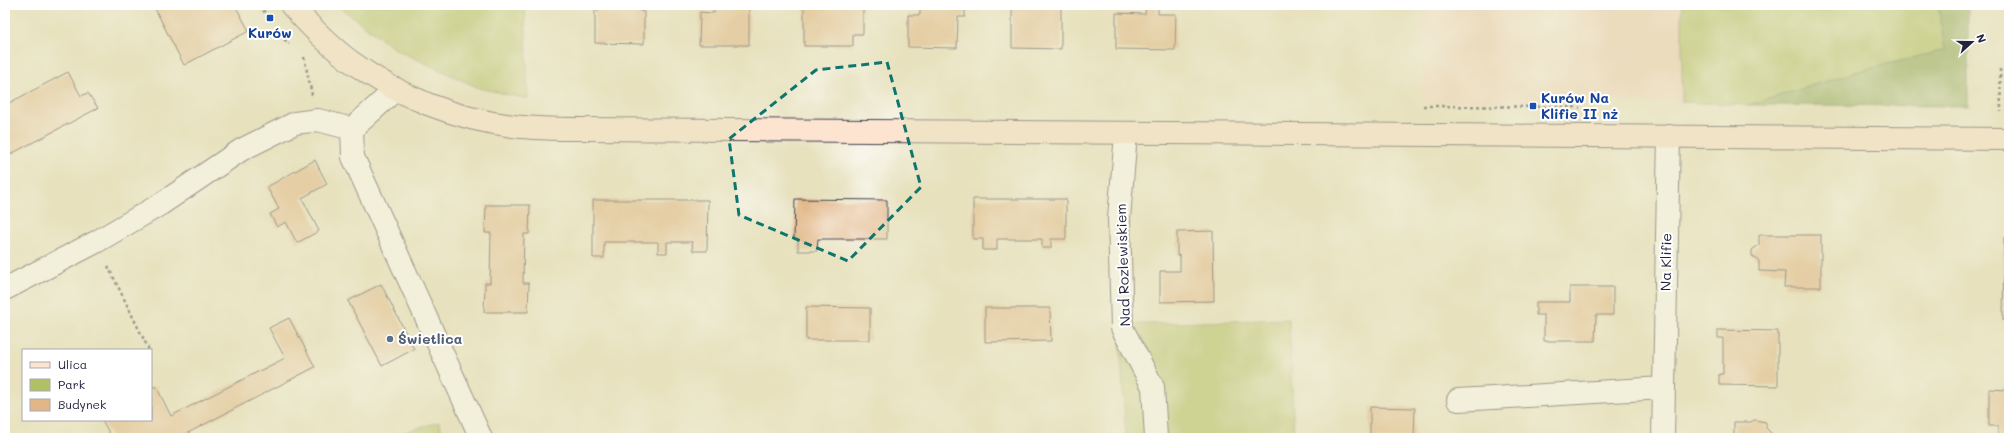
<svg xmlns="http://www.w3.org/2000/svg" width="2014" height="443" viewBox="0 0 2014 443" font-family="Mali,sans-serif">
	<style>
		.built { fill: #f2d4be }
		.green { fill: #b0c164; stroke: #697250 }
		.forest { fill: #8ca75a; stroke: #57644a }
		.building { fill: #e2b788 }
		.lines { fill: none; stroke-linecap: round; stroke-linejoin: round }
		.street-casing { stroke: #403f4f; stroke-width: 24 }
		.secondary-casing { stroke: #403f4f; stroke-width: 24 }
		.path { stroke: #403f4f; stroke-width: 2.5; stroke-dasharray: 3 3; stroke-linecap: butt }
		.street { stroke: #fff; stroke-width: 22 }
		.secondary { stroke: #fde4d1; stroke-width: 22 }
		.marked { fill: none; stroke: #0f766e; stroke-width: 3; stroke-dasharray: 8 5; stroke-linejoin: round }
		.transit-dot { fill: #1a4fb4; stroke: #fff; stroke-width: 1.5 }
		.service-dot { fill: #5c6f8a; stroke: #fff; stroke-width: 1.5 }
		.labels { text-anchor: middle; stroke-width: 4; stroke-linejoin: round; paint-order: stroke }
		.transit-label { font-size: 14px; font-weight: bold; fill: #164399; stroke: #fff }
		.street-label { font-size: 14px; fill: #22223b; stroke: #fff }
		.service-label { font-size: 14px; font-weight: bold; fill: #4e5e75; stroke: #fff; text-anchor: start }
	</style>
	<rect width="100%" height="100%" fill="#fff"/>
	<filter id="ink" filterUnits="userSpaceOnUse"><feTurbulence type="fractalNoise" baseFrequency=".025" numOctaves="2"/><feDisplacementMap in="SourceGraphic" scale="8" xChannelSelector="R" yChannelSelector="G"/><feConvolveMatrix kernelMatrix="1 2 1 2 8 2 1 2 1" color-interpolation-filters="sRGB"/></filter>
	<filter id="wash" filterUnits="userSpaceOnUse"><feTurbulence type="fractalNoise" baseFrequency=".012" numOctaves="4" result="noise"/><feDisplacementMap in="SourceGraphic" scale="16" xChannelSelector="R" yChannelSelector="G"/><feGaussianBlur stdDeviation="0.9" result="paint"/><feColorMatrix in="noise" values="0 0 0 0 0 0 0 0 0 0 0 0 0 0 0 0 0 1.4 0 .05"/><feComposite in="paint" operator="in"/></filter>
	<g filter="url(#wash)">
		<rect width="100%" height="100%" fill="#e7e1be"/>
		<path class="built" d="M1422,5H1682V102H1422Z"/>
		<path class="green" d="M337,5H525L528,99L479,88L395,49Z
			M1682,5H1938L1945,50L1859,71L1749,105L1682,102Z
			M1289,319L1294,438H1126L1119,325Z
			M439,422L444,438H384Z"/>
		<path class="forest" d="M1938,5H1968V106L1749,105L1859,71L1945,50Z"/>
		<g id="blocks">
			<path class="building" d="M153,5H235L249,31L184,65Z
				M598,5H644V8H640V11L644,12V44L595,43V11H598Z
				M708,5H749V45H699L700,12L714,13V8H708Z
				M804,5H863V34H853V46H804Z
				M920,5H965V17H958L957,48L908,47V15H920Z
				M1012,5H1061V49L1012,48Z
				M1146,5H1158V14H1176L1175,50L1116,49V13L1145,14Z
				M68,72L81,96L88,93L98,108L11,154L5,143V96L9,103Z
				M315,160L327,184L302,198L319,231L297,243L286,222L277,227L270,214L279,209L267,187Z
				M795,199L887,200V239H818L817,251H798V239H794Z
				M973,199H1066V239H1051V248H1042V239H997V250H983V239H973Z
				M593,200H708L707,251H693L692,242H667V253H658V242H604V258H593Z
				M486,205H530L529,234H524L523,283H529L528,312H484L485,283H490L491,233H485Z
				M1213,231L1214,301L1160,302V271H1180V255L1177,256V232Z
				M1759,235H1821V287H1784L1785,272L1759,271V261L1752,256V250L1759,245Z
				M2004,238H2009V320H2003Z
				M381,284L414,349L382,366L348,301Z
				M1570,287H1613V315H1596L1595,341H1544V315H1536V302H1570Z
				M806,307L870,308V340H806Z
				M985,308H1050L1051,341L985,342Z
				M289,318L315,367L178,438H112L102,420H151V388L156,386L171,416L285,358L269,328Z
				M1718,330L1778,331V386L1719,385V374H1723V338H1718Z
				M1989,389L2009,390V438H1998V426H1989Z
				M1370,407L1415,408L1414,438H1370Z
				M1754,420L1766,422V428L1773,435H1781V438H1734V422H1751Z"/>
		</g>
	</g>
	<g filter="url(#ink)">
		<use href="#blocks" fill-opacity="0" stroke="#403f4f" stroke-width="1"/>
		<g class="lines">
			<g class="street-casing">
				<path id="street" d="M352,129L353,157L481,438
					M352,129L396,89
					M1126,134L1119,218L1122,328L1153,387L1156,438
					M5,289L96,242L161,204L241,150L295,123L318,120L352,129
					M1458,400L1663,388
					M1663,438L1669,136"/>
			</g>
			<g class="secondary-casing">
				<path id="secondary" d="M291,5C310,26 330,47 353,63C400,97 456,119 513,126C536,129 560,129 583,129L2009,139"/>
			</g>
			<path class="path" d="M260,5L265,13
				M280,35L289,44
				M304,57L312,95
				M2000,69L2001,112
				M1423,106L1573,107L1580,108
				M108,266L149,350"/>
			<use href="#street" class="street"/>
			<use href="#secondary" class="secondary"/>
		</g>
	</g>
	<path d="M0 0H2014V443H0ZM887,62L921,187L848,261L739,215L729,139L816,70Z" fill="#e7e1be" fill-opacity=".55" fill-rule="evenodd"/>
	<path class="marked" d="M887,62L921,187L848,261L739,215L729,139L816,70Z"/>
	<g class="transit-dot">
		<rect x="266" y="14" width="8" height="8" rx="2"/>
		<rect x="1529" y="102" width="8" height="8" rx="2"/>
	</g>
	<circle class="service-dot" cx="390" cy="339" r="4"/>
	<g class="labels">
		<g class="transit-label">
			<text x="270" y="38">Kurów</text>
			<text x="1541" y="103" text-anchor="start">Kurów Na<tspan x="1541" dy="16">Klifie II nż</tspan></text>
		</g>
		<g class="street-label">
			<text transform="translate(1666 262) rotate(-89)" y="5">Na Klifie</text>
			<text transform="translate(1123 265) rotate(-92)" y="5">Nad Rozlewiskiem</text>
		</g>
		<g class="service-label">
			<text x="398" y="344">Świetlica</text>
		</g>
	</g>
	<rect width="2014" height="443" fill="none" stroke="#fff" stroke-width="20"/>
	<rect x="22" y="349" width="130" height="72" fill="#ffffff" stroke="#a7a7b1"/>
	<rect x="30" y="362" width="20" height="6" fill="#fde4d1" stroke="#a7a7b1"/>
	<text x="58" y="369" font-size="12" fill="#22223b">Ulica</text>
	<rect x="30" y="379" width="20" height="12" fill="#b0c164" stroke="#a7a7b1"/>
	<text x="58" y="389" font-size="12" fill="#22223b">Park</text>
	<rect x="30" y="399" width="20" height="12" fill="#e2b788" stroke="#a7a7b1"/>
	<text x="58" y="409" font-size="12" fill="#22223b">Budynek</text>
	<g transform="translate(1972 42) rotate(69)" stroke="#ffffff" stroke-width="3" paint-order="stroke">
	<path d="M0-3L7 15L0 10L-7 15Z" fill="#22223b"/>
	<text y="-6" font-size="11" font-weight="bold" text-anchor="middle" fill="#22223b">N</text>
	</g>
</svg>
